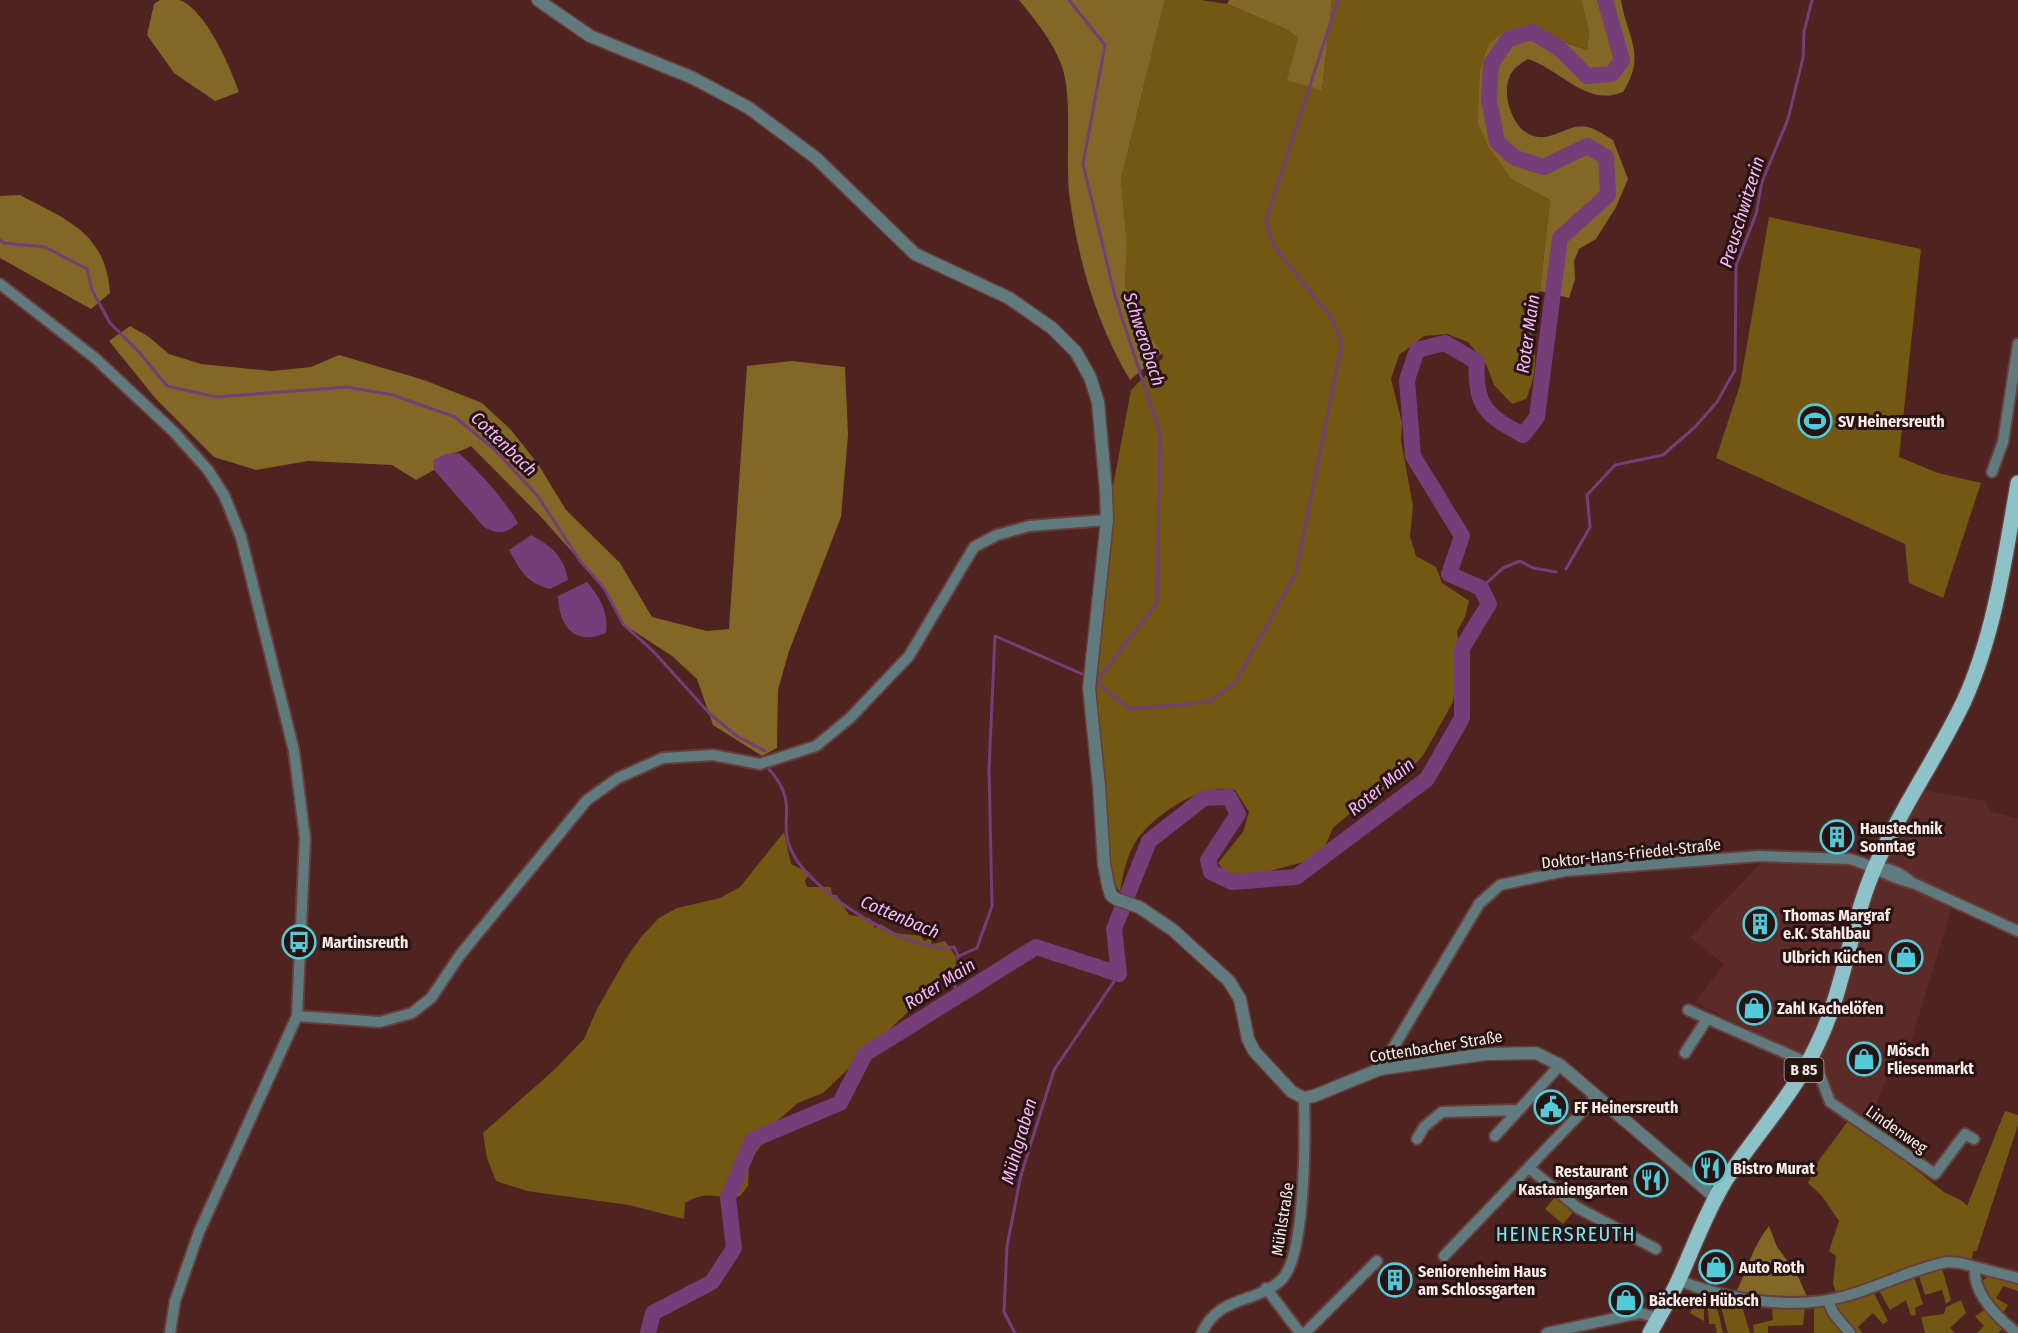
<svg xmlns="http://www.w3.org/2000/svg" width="2018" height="1333" viewBox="0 0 2018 1333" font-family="'Fira Sans Condensed',sans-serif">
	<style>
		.built { fill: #5c2a27 }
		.green { fill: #735814 }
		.forest { fill: #836727 }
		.water { fill: #753e78 }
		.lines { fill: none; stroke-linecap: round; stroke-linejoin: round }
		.stream { stroke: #753e78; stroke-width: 3 }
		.river { stroke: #753e78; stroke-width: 16 }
		.minor-casing { stroke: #663f3c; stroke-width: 14 }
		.tertiary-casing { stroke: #663f3c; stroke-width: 15 }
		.primary-casing { stroke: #663f3c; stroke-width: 18 }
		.minor { stroke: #617a7d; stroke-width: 10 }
		.tertiary { stroke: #617a7d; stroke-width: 12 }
		.primary { stroke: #8cc2c8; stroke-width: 15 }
		.labels { text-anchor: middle; stroke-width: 6; stroke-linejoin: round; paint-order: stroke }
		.shield { fill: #271412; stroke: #bdaaa8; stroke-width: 1.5 }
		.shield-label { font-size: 15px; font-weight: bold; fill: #fdebe9 }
		.poi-label { font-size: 16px; font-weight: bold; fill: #fdebe9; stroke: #271412; text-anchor: start }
		.street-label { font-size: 16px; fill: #fdebe9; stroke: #271412 }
		.water-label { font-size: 18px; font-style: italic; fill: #f9b9fc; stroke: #271412 }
		.quarter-label { font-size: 20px; letter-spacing: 1.5px; fill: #7ce7f3; stroke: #271412 }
	</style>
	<rect width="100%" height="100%" fill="#4e2320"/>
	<path class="built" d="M1924,790L1985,801L1990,811L2018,819V922L1955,898L1907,1055L1896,1050L1871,1120L1834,1101L1817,1064L1695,1002L1724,965L1690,937L1764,860L1883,865Z"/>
	<path class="green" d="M1165,0H1201L1227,4L1286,29L1298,38L1322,90L1332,0H1581L1589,32L1587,50L1565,42L1480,70V95L1489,148L1511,179L1550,200L1540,291L1522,306C1536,339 1541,366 1526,399L1512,404L1494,385L1486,364L1468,342L1447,334L1424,336L1399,355L1391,379L1402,423L1401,441L1413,506L1410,536L1416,556L1436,567L1442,583L1469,601L1465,617L1457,631L1460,650L1453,702L1424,754L1407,774L1348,815L1333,828L1324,849L1311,860L1255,875L1243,876L1224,871L1218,863L1243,832L1249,812L1235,790C1203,782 1157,813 1138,838C1127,854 1123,873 1120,892L1110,878L1094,695L1111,497L1131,390L1163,358L1162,353L1136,328L1125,286L1127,244L1121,179Z
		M1769,217L1921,249L1899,457L1938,473L1981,483L1943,598L1909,583L1905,544L1716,458L1740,385Z
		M784,832L791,864L810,873L805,881L807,887H831L832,895H837L849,915L870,918L875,928L881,924L895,933L921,936L924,941L931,938L932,944L945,941L956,957L955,976L935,986L823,1093L798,1103L777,1121L749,1163L748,1186L740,1196C716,1201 711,1188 685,1203L684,1219L629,1205L527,1191L496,1181L487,1158L483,1133L554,1070L584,1039L597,1009L625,960L641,937L659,918L677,908L720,898L740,887Z
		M2005,1111L2018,1115V1125L1977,1250L1973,1252L1971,1264L1960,1261L1837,1297L1833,1283L1836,1256L1829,1251L1839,1221L1822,1196L1808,1183L1817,1163L1848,1121L1855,1123C1884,1144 1912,1166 1940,1189C1948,1196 1962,1198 1967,1206Z
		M1555,1197L1573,1212L1563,1224L1545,1209Z
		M1942,1268L1951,1300L1946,1304L1942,1290L1925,1295L1919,1276Z
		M1989,1276L2018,1285V1291L2003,1286L1996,1298L2008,1305L2003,1313L1986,1295L1982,1281Z
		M1914,1277L1923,1304L1915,1308L1916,1315L1911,1316L1906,1300L1890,1310L1878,1289Z
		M1873,1291L1888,1321L1883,1324L1873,1313L1858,1327L1862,1333H1856L1839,1314L1834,1302Z
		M1698,1294L1704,1295V1321L1690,1313Z
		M1707,1296C1718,1302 1720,1321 1723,1333H1717L1715,1324H1709Z
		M1719,1300L1741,1303L1750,1333H1728Z
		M1961,1300L1966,1313L1950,1328L1955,1333H1925L1921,1317L1944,1314L1946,1307Z
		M1814,1304L1823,1308L1844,1333H1814Z
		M1772,1306L1805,1307L1803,1325L1768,1326V1333H1754L1753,1325L1773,1320Z
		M1986,1309L2003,1328L1998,1333H1977L1984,1326L1975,1316Z"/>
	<path class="forest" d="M160,0C166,0 174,0 179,0C205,8 231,68 239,92L215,101L174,73L147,35L154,4Z
		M1019,0H1165L1121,179L1127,244L1125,286L1136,328L1147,332L1162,353L1130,380C1097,324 1079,264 1070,200C1064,163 1074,96 1061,64C1052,40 1035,20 1019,0Z
		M1229,0H1332L1322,90L1287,80L1298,38L1286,29L1227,4Z
		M1581,0H1621C1627,38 1647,54 1623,92C1586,107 1563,71 1528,59C1520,64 1512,69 1509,78C1502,96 1513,128 1531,135C1552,144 1567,122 1588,127C1596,129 1606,136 1613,140L1628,179L1616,207L1596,239L1579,249L1574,261L1575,279L1569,298L1540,291L1550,200L1511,179L1489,148L1478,123L1480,70L1489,44L1505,31L1521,27L1587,50L1589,32Z
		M20,195C67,220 106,233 110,293L91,309L0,258V196Z
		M130,326L149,337L169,354L201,364L272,371L311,367L339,355L424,380L482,403L511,430L538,464L566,510L620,563L652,617L707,631L729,629L747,366L792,361L845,367L848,435L841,517L789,651L778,690L777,748L762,756L713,725L697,679L672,656L623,624L604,588L543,519L471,446C459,453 446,454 434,460V470L416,480L392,465L308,461L256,470L214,457L156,399L109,341Z
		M1769,1226L1777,1247L1797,1274L1808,1299L1768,1297L1736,1292C1749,1267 1751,1249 1769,1226Z"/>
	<path class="water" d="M459,453C481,474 502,496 518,523C506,534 498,535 484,527L434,470L433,460L446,454Z
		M531,535C551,545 565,558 568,580L550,589C525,582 521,571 509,550Z
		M587,582C600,598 609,612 606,633C575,646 559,627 558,596Z"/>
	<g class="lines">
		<path class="stream" d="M1069,0L1105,45L1083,164L1115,296L1160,434L1157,603L1096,682L1130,709L1209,702L1235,683L1296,573L1342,343L1331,317L1273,245L1266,220L1338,0
			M0,240L4,243L45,247L87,269L92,290L110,323L140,353L167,386L216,397L347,387L393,395L455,417L495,450L537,495L580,561L604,588L623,624L653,651L710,714L737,736L765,751
			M1566,569L1590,527L1587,495L1615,465L1663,455L1695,427L1717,402L1735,370L1736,266L1756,214L1762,182L1788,119L1803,58L1804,32L1812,0
			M1481,588L1503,568L1520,561L1533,568L1556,572
			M769,769C802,807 775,820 793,854C814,894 909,954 954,947C965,966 951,978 956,996
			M959,956L977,948L992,906L989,769L995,636L1082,674
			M1015,1333L1004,1312L1007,1246L1021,1175L1054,1070L1119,974"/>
		<path class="river" d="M648,1333L653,1313L712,1282L734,1248L728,1198L752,1140L840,1103L865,1054L1036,947L1119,974L1114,929L1149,841L1204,798L1229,797L1238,814L1208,860L1211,872L1232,882L1296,877L1427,779L1462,718V648L1489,604L1481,588L1449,574L1462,536L1413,456L1407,380L1417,350L1445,343L1477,362C1474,406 1487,416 1523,435L1537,417L1560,238L1608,195L1606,157L1587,146L1544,167L1515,158L1497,142L1489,100L1491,64L1508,39L1532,32L1559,48L1587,76L1612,74L1622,60L1605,0"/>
		<g class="minor-casing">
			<path id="minor" d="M0,284L95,358L174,432L208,470L224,495L241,537L294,751L305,838L297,1016L199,1232L175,1301L170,1333
				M1992,472L2003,442L2018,344
				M1876,868C1890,868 1899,872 1910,881
				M1688,1010L1808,1063L1818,1070L1830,1102L1935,1174L1965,1134L1974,1139
				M297,1016L380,1022L412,1013L431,998L460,955L587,800L618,778L663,758L713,755L760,764L816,746L850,718L909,656L974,547L997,535L1029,526L1107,520
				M1685,1053L1707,1019
				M1386,1068L1390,1053L1479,904L1500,885L1565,871L1759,856L1849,859C1872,864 1889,879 1913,883L2018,931
				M1495,1136L1560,1065
				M1417,1139L1424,1127L1442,1112L1518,1110
				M1529,1168L1578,1208L1656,1249
				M1444,1256L1596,1097
				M1975,1267C1972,1294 1998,1318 2017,1333
				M1678,1280C1727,1300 1791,1310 1842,1297C1878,1288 1911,1269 1947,1262L1960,1263L2018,1278
				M1266,1288L1300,1333
				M1827,1300L1834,1314L1850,1333
				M1202,1333C1219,1294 1259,1304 1283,1278C1306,1252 1305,1134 1304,1098
				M1305,1333L1377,1261
				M1547,1333L1640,1313L1658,1318"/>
		</g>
		<g class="tertiary-casing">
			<path id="tertiary" d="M538,0L590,36L693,78L749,108L816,158L915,254L1009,298L1052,328L1076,352L1090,377L1098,402L1106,491L1107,520L1089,688L1099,786L1104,864L1108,885L1111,895L1116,899L1139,907L1173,930L1229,981L1240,999L1248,1039L1254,1051L1292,1092L1304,1098L1314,1096L1380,1069L1486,1054L1536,1053L1560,1065L1716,1198"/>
		</g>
		<g class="primary-casing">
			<path id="primary" d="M1650,1333C1660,1315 1671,1297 1679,1279C1694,1246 1706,1212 1725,1181C1755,1135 1793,1096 1817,1045C1845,988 1850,924 1875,867C1900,809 1937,758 1964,701C1995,633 2005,556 2018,483"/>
		</g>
		<use href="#minor" class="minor"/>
		<use href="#tertiary" class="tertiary"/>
		<use href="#primary" class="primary"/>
	</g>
	<defs>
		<g id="stadium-ring" transform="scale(1.725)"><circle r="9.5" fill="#271412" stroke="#52cbd8" stroke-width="1.5"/><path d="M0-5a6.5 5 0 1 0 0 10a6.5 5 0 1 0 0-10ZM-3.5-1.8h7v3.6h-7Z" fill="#52cbd8"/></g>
		<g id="building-ring" transform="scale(1.725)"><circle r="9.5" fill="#271412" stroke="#52cbd8" stroke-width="1.5"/><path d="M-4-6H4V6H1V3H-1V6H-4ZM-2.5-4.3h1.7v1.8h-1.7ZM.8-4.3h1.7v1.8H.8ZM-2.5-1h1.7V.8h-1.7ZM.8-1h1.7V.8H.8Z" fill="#52cbd8"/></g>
		<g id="bus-ring" transform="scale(1.725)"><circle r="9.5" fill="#271412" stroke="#52cbd8" stroke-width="1.5"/><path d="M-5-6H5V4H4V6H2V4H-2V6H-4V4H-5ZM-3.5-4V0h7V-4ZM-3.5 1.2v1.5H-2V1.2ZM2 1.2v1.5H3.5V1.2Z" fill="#52cbd8"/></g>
		<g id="shop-ring" transform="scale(1.725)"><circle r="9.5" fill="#271412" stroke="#52cbd8" stroke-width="1.5"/><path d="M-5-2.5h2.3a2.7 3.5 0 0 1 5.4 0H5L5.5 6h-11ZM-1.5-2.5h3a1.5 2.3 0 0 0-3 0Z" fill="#52cbd8"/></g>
		<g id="civic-ring" transform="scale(1.725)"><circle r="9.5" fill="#271412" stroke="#52cbd8" stroke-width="1.5"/><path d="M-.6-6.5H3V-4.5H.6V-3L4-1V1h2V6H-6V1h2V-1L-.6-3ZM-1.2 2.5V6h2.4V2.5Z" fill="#52cbd8"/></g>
		<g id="restaurant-ring" transform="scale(1.725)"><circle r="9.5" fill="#271412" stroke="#52cbd8" stroke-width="1.5"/><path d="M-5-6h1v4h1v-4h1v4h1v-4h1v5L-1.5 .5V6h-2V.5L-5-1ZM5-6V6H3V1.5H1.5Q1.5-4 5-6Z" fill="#52cbd8"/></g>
	</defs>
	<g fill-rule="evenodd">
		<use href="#stadium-ring" x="1815" y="421"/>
		<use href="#building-ring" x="1837" y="837"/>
		<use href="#building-ring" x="1760" y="924"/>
		<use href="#bus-ring" x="299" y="942"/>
		<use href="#shop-ring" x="1906" y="957"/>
		<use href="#shop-ring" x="1754" y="1008"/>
		<use href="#shop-ring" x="1864" y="1059"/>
		<use href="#civic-ring" x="1551" y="1107"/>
		<use href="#restaurant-ring" x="1710" y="1168"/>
		<use href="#restaurant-ring" x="1651" y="1180"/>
		<use href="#shop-ring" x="1716" y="1267"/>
		<use href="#building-ring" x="1395" y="1280"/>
		<use href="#shop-ring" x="1626" y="1300"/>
	</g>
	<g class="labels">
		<rect class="shield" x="1784.5" y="1058" width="39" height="24" rx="4.5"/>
		<g class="shield-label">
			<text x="1804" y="1075">B 85</text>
		</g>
		<g class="poi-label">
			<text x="1838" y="427">SV Heinersreuth</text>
			<text x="1860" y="834">Haustechnik<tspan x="1860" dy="18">Sonntag</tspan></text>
			<text x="1783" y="921">Thomas Margraf<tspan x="1783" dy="18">e.K. Stahlbau</tspan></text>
			<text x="322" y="948">Martinsreuth</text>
			<text x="1883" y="963" text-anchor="end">Ulbrich Küchen</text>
			<text x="1777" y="1014">Zahl Kachelöfen</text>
			<text x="1887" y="1056">Mösch<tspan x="1887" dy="18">Fliesenmarkt</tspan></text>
			<text x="1574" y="1113">FF Heinersreuth</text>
			<text x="1733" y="1174">Bistro Murat</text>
			<text x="1628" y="1177" text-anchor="end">Restaurant<tspan x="1628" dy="18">Kastaniengarten</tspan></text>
			<text x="1739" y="1273">Auto Roth</text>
			<text x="1418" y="1277">Seniorenheim Haus<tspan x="1418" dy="18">am Schlossgarten</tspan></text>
			<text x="1649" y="1306">Bäckerei Hübsch</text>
		</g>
		<g class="street-label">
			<text transform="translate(1631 853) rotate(-6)" y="6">Doktor-Hans-Friedel-Straße</text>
			<text transform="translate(1436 1046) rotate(-9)" y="6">Cottenbacher Straße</text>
			<text transform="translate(1897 1129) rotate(35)" y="6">Lindenweg</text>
			<text transform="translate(1282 1219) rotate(-81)" y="6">Mühlstraße</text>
		</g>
		<g class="water-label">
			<text transform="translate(1742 212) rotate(-73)" y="6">Preuschwitzerin</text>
			<text transform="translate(1528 334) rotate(-82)" y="6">Roter Main</text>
			<text transform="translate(1144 339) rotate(72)" y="6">Schwerobach</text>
			<text transform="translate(504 444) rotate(44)" y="6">Cottenbach</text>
			<text transform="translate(1381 787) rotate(-39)" y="6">Roter Main</text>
			<text transform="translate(900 917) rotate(23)" y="6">Cottenbach</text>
			<text transform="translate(940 984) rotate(-32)" y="6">Roter Main</text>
			<text transform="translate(1019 1141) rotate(-74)" y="6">Mühlgraben</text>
		</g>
		<g class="quarter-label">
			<text x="1566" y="1241">HEINERSREUTH</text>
		</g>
	</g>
</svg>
